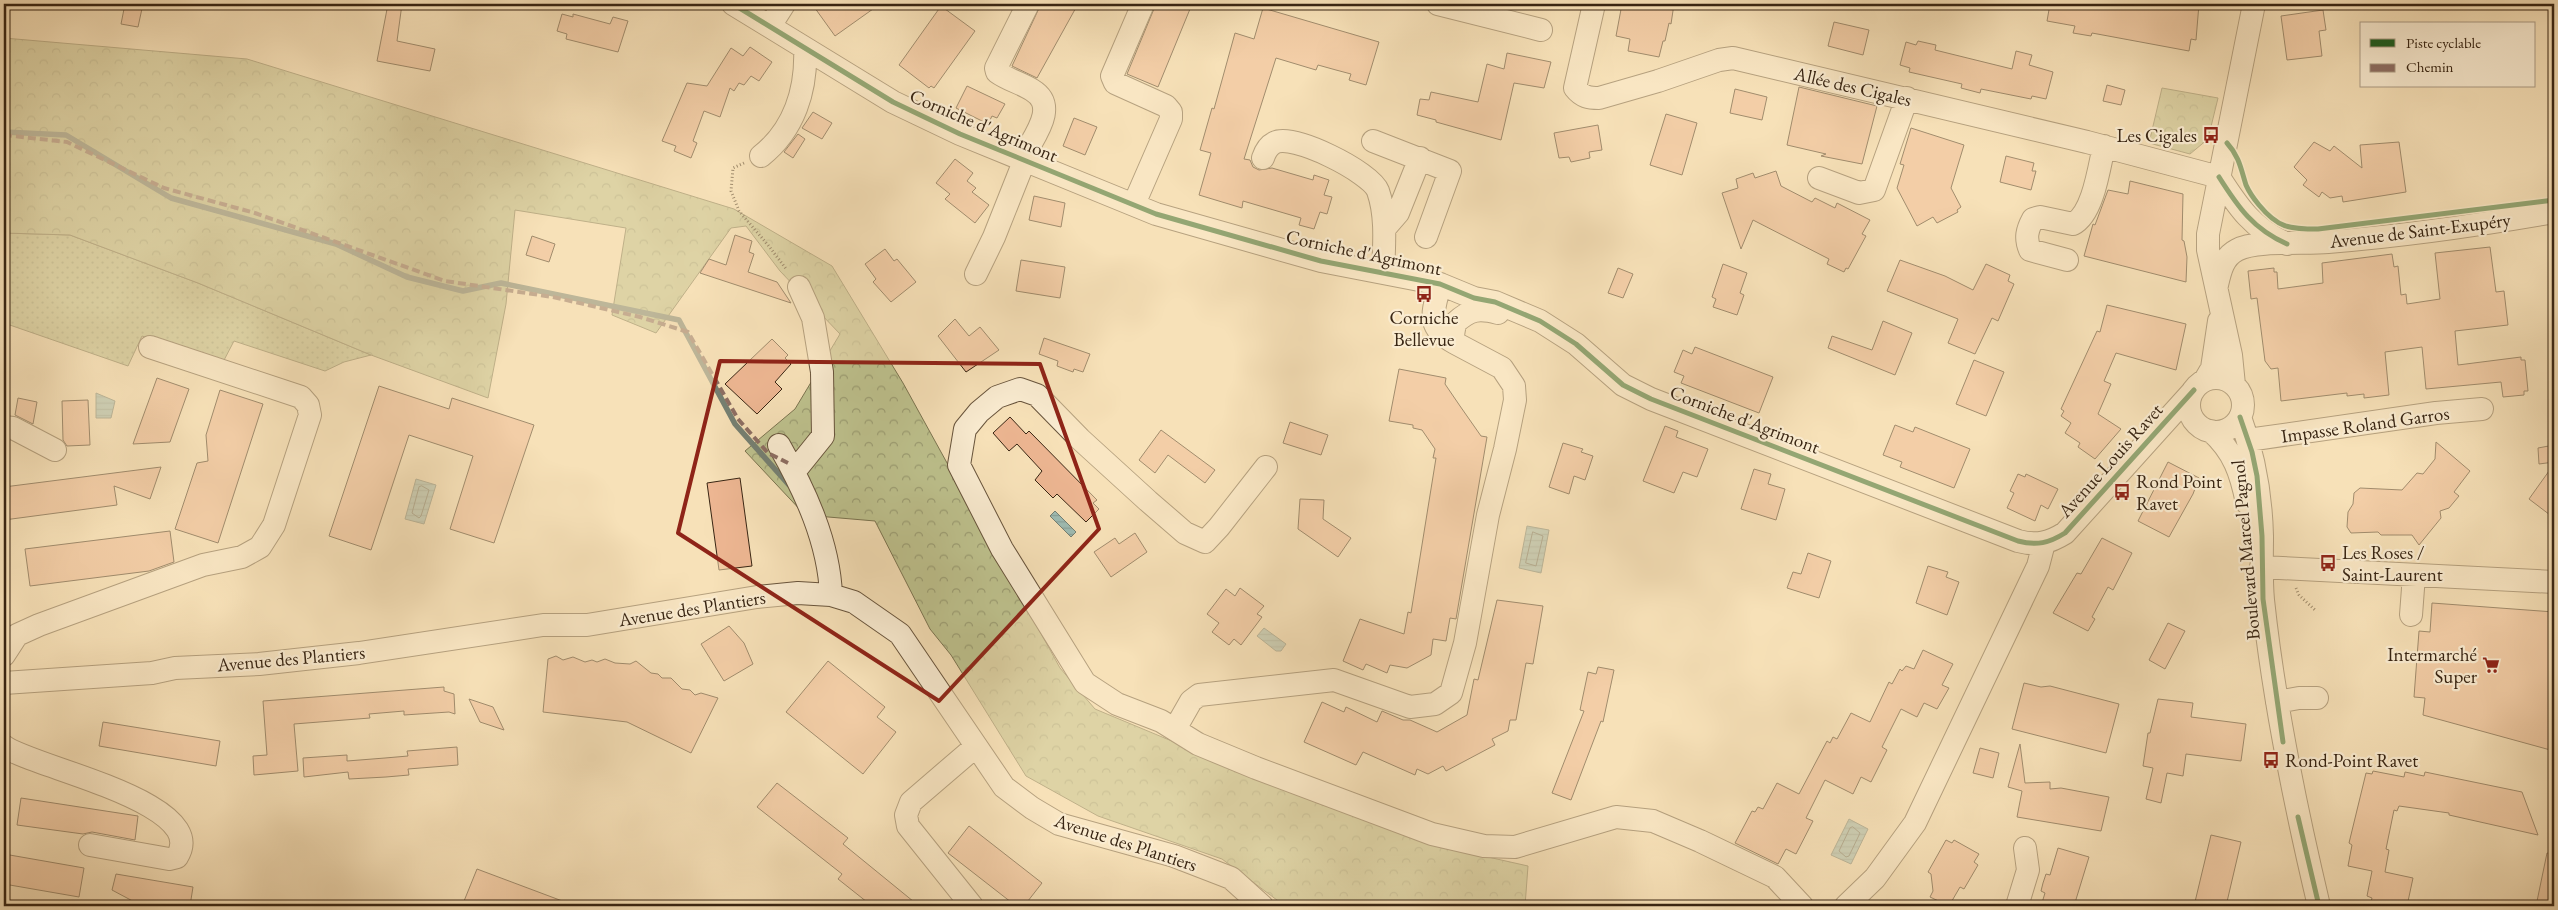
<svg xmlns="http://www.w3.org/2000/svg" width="2558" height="910" viewBox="0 0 2558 910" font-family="'EB Garamond',serif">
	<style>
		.grass { fill: url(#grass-dots); stroke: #7b7450 }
		.forest { fill: url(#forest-crowns); stroke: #7b7450 }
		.water { fill: url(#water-rules); stroke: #758073 }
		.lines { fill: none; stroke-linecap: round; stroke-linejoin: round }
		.shore { stroke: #6b7063; stroke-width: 1 }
		.stream { stroke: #758073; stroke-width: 5.5 }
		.building { fill: #edb692; stroke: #382513 }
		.minor-casing { stroke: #68543c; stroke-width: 24 }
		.path { stroke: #382513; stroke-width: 3; stroke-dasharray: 1 2.5; stroke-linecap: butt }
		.minor { stroke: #faecd1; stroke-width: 22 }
		.quiet { stroke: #8d6e63; stroke-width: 4; stroke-dasharray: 8 4; stroke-linecap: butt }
		.cycleway-casing { stroke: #faecd1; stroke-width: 8 }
		.cycleway { stroke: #1b5e20; stroke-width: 5 }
		.marked { fill: none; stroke: #8f2418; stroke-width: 4; stroke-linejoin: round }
		.labels { text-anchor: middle; stroke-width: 4.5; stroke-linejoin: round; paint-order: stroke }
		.street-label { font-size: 19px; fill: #382513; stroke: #faecd1 }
		.poi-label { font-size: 19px; fill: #382513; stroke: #faecd1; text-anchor: start }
	</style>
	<defs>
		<pattern id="grass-dots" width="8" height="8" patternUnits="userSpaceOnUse" patternTransform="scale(1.25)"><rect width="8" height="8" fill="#bec28e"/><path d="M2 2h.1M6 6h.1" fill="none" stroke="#9b9d73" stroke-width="1.8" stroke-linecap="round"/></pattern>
		<pattern id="forest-crowns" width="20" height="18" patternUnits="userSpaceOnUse" patternTransform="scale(1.25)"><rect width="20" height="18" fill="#bec28e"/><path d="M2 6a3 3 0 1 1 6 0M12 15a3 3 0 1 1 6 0" fill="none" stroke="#9b9d73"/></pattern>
		<pattern id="water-rules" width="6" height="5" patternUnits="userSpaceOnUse" patternTransform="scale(1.25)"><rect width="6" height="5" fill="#9ebcb3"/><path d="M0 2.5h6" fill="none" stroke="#89a199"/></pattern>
	</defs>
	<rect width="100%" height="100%" fill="#f7e1b8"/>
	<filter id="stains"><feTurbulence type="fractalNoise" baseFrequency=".004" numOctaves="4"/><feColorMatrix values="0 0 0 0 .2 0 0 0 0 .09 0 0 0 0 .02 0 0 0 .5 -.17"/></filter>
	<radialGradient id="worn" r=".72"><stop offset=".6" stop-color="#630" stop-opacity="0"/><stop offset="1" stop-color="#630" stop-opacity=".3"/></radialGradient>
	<path class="grass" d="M4,233L70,235L198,283L371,355L344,362L325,371L234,341L222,364L142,336L128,366L4,323Z"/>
	<path class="forest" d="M4,38L247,59L734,209L832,266L903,383L1060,668L1095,709L1330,807L1430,844L1528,866L1525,906H1285L1222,859L1098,816L1026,776L951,655L930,629L875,521L805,515L745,451L795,409L840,334L780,271L746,226L731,228L656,333L612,315L626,228L515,210L506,304L488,398L371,355L198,283L70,235L4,233Z
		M2162,88L2218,98L2208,139L2190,154L2149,143Z"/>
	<path class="water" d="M96,393L115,401L111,418H96Z
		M416,479L436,485L424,524L405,519Z
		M1055,511L1076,532L1071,537L1050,516Z
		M1527,526L1549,530L1541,573L1519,568Z
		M1264,628L1286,644L1281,651H1276L1257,636Z
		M1849,819L1868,829L1851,864L1831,855Z"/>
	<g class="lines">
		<path class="shore" d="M422,486L429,490L421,516L419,518L412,513L419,487Z
			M1533,532L1543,536L1536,566L1526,563Z
			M1853,827L1860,833L1849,856L1846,857L1839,851L1850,828Z"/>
		<path class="stream" d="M4,132L66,135L171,198L336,244L407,277L463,291L501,283L679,320L735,424L789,485"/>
	</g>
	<path class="building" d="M125,4H143L138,27L121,24Z
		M388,4H402L397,41L435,49L430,71L377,61Z
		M812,4H880L835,36Z
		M1041,4H1078L1037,78L1012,66Z
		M1156,4H1177L1190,9L1158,87L1127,74Z
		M1622,4H1674L1671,24L1669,23L1665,41H1663L1659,57L1628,51L1630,39L1616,36Z
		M2050,4H2199L2196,40L2191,39L2189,51L2092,33L2091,36L2073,33L2075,26L2047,21Z
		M941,6L975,31L934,88L931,86L929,88L899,65Z
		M1263,8L1379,42L1366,85L1349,80L1351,74L1336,70L1318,65L1316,70L1276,58L1244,159L1250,160L1253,167L1259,170L1272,168L1313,180L1314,175L1329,180L1324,195L1332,197L1327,214L1320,212L1314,229L1299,225L1301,218L1243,201L1242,208L1199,195L1211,153L1200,150L1212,108L1214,109L1235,33L1254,39Z
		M2323,10L2326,30L2319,31L2322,56L2287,60L2281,16Z
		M562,14L573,17V14L610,24L613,17L628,21L618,52L566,39L567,34L557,31Z
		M1834,22L1869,30L1863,55L1828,46Z
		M1918,41L1936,45L1935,50L2012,69L2016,51L2032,55L2029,65L2053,72L2046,99L2032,96L2031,99L1981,89L1980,93L1961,88L1962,84L1909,72L1910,68L1900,65L1906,42L1916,45Z
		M750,47L772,62L759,81L751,76L744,85L739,83L734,91L730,88L720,117L704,111L693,141L697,143L691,158L674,151L676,146L662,141L687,83L707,86L731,48L743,56Z
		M1507,53L1551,62L1544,88L1514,83L1501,140L1436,122V120L1417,115L1420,99L1429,100L1431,92L1478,102L1487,64L1504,69Z
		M2107,85L2125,90L2121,105L2103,101Z
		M967,86L1005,104L997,118L992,116L988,124L956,108Z
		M1799,87L1877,106L1862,164L1821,156L1826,154L1787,145Z
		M1735,89L1767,97L1762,120L1730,113Z
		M813,112L832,123L822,139L802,128Z
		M1666,114L1697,123L1682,175L1650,165Z
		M1074,118L1097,127L1085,155L1063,146Z
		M1598,125L1602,150L1589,152L1590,158L1571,162L1569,157L1559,158L1554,133Z
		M1911,128L1964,145L1951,188L1961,207L1957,210L1958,212L1937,223L1933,217L1917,226L1897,188L1904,165L1900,164Z
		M798,134L805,139L793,158L784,152Z
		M2314,142L2330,151L2334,146L2362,168L2360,145L2399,142L2406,192L2343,202L2342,196L2330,198L2322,192L2319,197L2303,185L2307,180L2294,167Z
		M2006,156L2034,163L2032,171H2036L2031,190L2000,182Z
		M955,159L973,173L967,181L976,188L972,192L989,205L975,223L945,199L950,194L936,183Z
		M1776,171L1781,186L1812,202L1815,198L1835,208L1837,203L1870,220L1862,234L1866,236L1848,269L1846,268L1844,272L1827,264L1829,259L1753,220L1741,249L1722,193L1738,188L1736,179L1753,173L1755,178Z
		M2130,181L2183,194L2182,240L2184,241L2187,257L2186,282L2084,256L2093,224L2095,225L2108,190L2128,194Z
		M1034,196L1065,203L1061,227L1029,220Z
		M735,235L752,241L749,252L754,254L748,272L777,282L791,303L700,273L709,259L726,265Z
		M532,236L555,244L549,262L526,255Z
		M2490,247L2496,292L2504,291L2508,325L2455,331L2458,365L2521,357V360H2525L2528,391H2524V395L2503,397L2501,382L2426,389L2422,347L2385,352L2389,395L2364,398V394L2347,396V393L2281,401L2278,368L2271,369L2265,361L2257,298L2251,299L2248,271L2274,268V272H2277L2278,289L2323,283L2322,263L2392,254L2394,267L2398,266L2401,295L2406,294L2407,304L2440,299L2435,253Z
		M885,249L894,261L897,259L916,282L891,302L873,282L876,279L865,264Z
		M1021,260L1065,267L1060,298L1016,291Z
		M1900,260L1945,276L1973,290L1986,264L2010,275L2008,281L2014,284L1998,321L1992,318L1975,354L1948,343L1958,319L1887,291Z
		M1723,264L1747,273L1740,293L1744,295L1737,315L1713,307L1716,299L1712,297Z
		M1618,268L1633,274L1623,298L1608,293Z
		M2107,305L2186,324L2176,370L2116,353L2104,381L2111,384L2098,414L2121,429L2095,459L2078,447L2080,443L2065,433L2071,423L2061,416L2064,411L2061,409L2097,331L2100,332Z
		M955,319L969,336L980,327L999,350L966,372L938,336Z
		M1883,321L1912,333L1895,375L1828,348L1832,336L1872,350Z
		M1044,338L1090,354L1083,372L1074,369L1073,372L1057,366L1058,361L1039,354Z
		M772,339L788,355L785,358L791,364L775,382L782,389L757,414L725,384Z
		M1695,347L1773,377L1759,413L1681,383L1684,376L1674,372L1683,350L1692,354Z
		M1974,360L2004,372L1986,416L1956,404Z
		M1399,369L1446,378L1445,384L1460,406L1481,436L1487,437L1456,619L1450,618L1446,641L1433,639L1431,655L1407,668L1390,665L1387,673L1366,664L1363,670L1343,661L1360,619L1404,634L1408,612L1411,613L1436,458H1433L1435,449L1422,430L1413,428V425L1389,421Z
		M157,378L189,389L170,442L133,444Z
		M379,386L449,409L452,398L534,425L494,543L450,529L473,456L409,435L371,550L329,536Z
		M220,390L263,404L218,543L175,529L197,463L208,461L206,435Z
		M18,398L37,402L33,424L15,415Z
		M88,400L90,445L67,446L63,440L62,401Z
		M1010,417L1026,434L1029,431L1097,500L1093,503L1099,509L1086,522L1057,494L1053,498L1035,480L1042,471L1017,444L1009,451L993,433Z
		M1290,422L1328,435L1321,455L1283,443Z
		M1895,425L1913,432L1915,427L1970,449L1954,488L1900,467L1902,462L1883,455Z
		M1665,426L1678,431L1676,437L1708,449L1697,477L1683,472L1674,493L1643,481Z
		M1161,430L1215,470L1205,483L1168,455L1155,473L1139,460Z
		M2436,442L2470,471L2454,492L2459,496L2449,508L2440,511L2441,518L2419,545L2412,535H2381L2378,532L2351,533L2347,527L2348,512L2353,504L2354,493L2360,488L2402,490L2417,473L2423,474L2435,459Z
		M1563,443L1583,449L1581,452L1593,456L1585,480L1574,476L1569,494L1549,487Z
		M2554,445V462L2539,464L2538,448Z
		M2168,462L2199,478L2193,494L2169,537L2138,521Z
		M2554,464V518L2529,499Z
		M161,467L150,499L114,486L117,505L4,520V487Z
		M1754,469L1771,474L1768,484L1785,489L1776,520L1741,509Z
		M2018,474L2025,477L2026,474L2058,489L2048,509L2041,505L2035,521L2007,508L2014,493L2010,491Z
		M740,478L752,566L719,570L707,483Z
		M1300,499L1324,500L1323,519L1351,538L1338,557L1298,529Z
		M170,531L174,562L149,571L30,586L25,549Z
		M1135,533L1147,552L1111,577L1094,552L1115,538L1119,544Z
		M2102,538L2132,553L2113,590L2108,587L2092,617L2095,619L2088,631L2053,613L2077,573L2081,574Z
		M1808,553L1831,561L1819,598L1787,588L1793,572L1801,574Z
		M1928,566L1948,572L1946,577L1959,582L1947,615L1916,603Z
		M1240,588L1264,606L1257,614L1262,617L1241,645L1234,639L1229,645L1212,632L1219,623L1207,614L1226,589L1235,596Z
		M1497,600L1543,606L1533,664L1526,663L1516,720H1510L1508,731L1492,739L1495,745L1446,771L1443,766L1428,774L1417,769L1415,775L1363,752L1356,765L1304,742L1322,702L1344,712L1346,707L1377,722L1382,711L1403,720H1410L1437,732L1467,715L1474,679L1478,680Z
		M2432,603L2554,612V751L2423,715L2425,698L2414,697L2419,631L2430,632Z
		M2168,623L2185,631L2165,669L2149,660Z
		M729,626L744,643L753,664L724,681L701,644Z
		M1923,650L1953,664L1942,685L1949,688L1937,709L1924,703L1917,717L1901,709L1882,747L1887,750L1871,782L1861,777L1853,794L1825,780L1806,818L1813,821L1796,854L1786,849L1778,864L1735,843L1752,811L1755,812L1758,807L1763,809L1777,783L1799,794L1827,741L1830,743L1833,737L1837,739L1851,713L1870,722L1889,682L1892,684L1900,669L1902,671L1906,666L1914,669Z
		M556,656L563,660L573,657L585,662L592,660L597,662L605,659L615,663L630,664L636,661L651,673L658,674L662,678H671L682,689L690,690L695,695L701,693L718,698L691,753L627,722L543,712L548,659Z
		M828,661L885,707L877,717L896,732L863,774L786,712Z
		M1598,667L1614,670L1603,722L1601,721L1571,800L1552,793L1584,711L1580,710L1588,672L1596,674Z
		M2024,683L2041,687L2050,686L2119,704L2106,753L2012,729Z
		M444,687V691L454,694L455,714L449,712L404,715V711L369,714L370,718L294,724L298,771L254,775L253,756L267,755L263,701Z
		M469,699L493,707L504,730L480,722Z
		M2158,699L2193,703L2191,717L2246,724L2241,761L2186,754L2183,776L2167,773L2161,803L2146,799L2153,768L2143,766L2148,733H2150Z
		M103,722L220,741L216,766L99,746Z
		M2020,744L2025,783L2050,782V789L2061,788L2109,797L2101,831L2017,817L2022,791L2008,787Z
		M457,747L458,765L408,769L409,775L386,777L349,779L348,772L304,777L303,758L347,755V761L385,758L408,756L407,751Z
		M1980,748L1999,753L1993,778L1973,773Z
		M2373,771L2404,777L2405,772L2424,776L2425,772L2522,792L2538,835L2449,815V813L2399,806L2397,811L2394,810L2386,849L2389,850L2385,872L2413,878L2407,906H2370L2372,898L2367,896L2372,871L2348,866L2352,845L2349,843L2366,773L2372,774Z
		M777,783L848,838L843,844L919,906H872L838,879L842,874L757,807Z
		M21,798L138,816L135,840L92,832L83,834L17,825Z
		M969,826L1042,883L1024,906H1016L948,853Z
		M2211,835L2241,842L2226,906H2194Z
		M1946,840L1952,843L1954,840L1979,854L1974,862L1978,865L1964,889L1960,887L1949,906L1930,897L1933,891L1931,874L1928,872Z
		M2058,848L2089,857L2074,906H2041L2045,893L2041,891L2043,883L2046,874L2050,875Z
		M2547,853L2554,854V906H2536Z
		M4,854L84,868L79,897L4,884Z
		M477,869L573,905L572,906H462Z
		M116,874L193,887L190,906H142L112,890Z"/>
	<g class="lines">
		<g class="minor-casing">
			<path id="minor" d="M733,4L893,102L960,134L1156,214L1321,261L1440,284L1474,298L1495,302L1540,321L1576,344L1623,385L1651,399L2018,541C2037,546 2049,543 2065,533L2194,390
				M1438,4L1541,30
				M1594,4L1575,88C1582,97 1589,98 1599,98L1658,81L1719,60L1733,58L2087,142L2219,177
				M770,26L784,4
				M1373,141L1450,171L1426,237
				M761,156C794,130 807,90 805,48
				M1023,158C1032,138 1060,107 1032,90C1021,83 1008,80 997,72L996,68L1028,4
				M1263,158C1265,152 1268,146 1274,143C1291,132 1371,172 1378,191C1387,217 1384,246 1383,272
				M2219,177C2238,207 2253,229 2287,244
				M1819,178L1859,193L1874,190L1907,98
				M1134,204L1171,119V112L1166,106L1115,83L1112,76L1143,4
				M1385,228L1398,213L1420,158
				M2067,260L2030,250C2025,238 2027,230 2033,219L2040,217L2073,224C2093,214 2099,168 2104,146
				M976,274L994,237L1025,159
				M1440,284C1433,313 1425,327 1455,343
				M2217,285C2220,272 2223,257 2237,250C2255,240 2305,244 2328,242C2403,236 2480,225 2554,212
				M2189 405a27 27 0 1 1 54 0a27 27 0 1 1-54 0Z
				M2205,380L2212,368L2219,321
				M2234,385L2231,355L2208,250V234L2254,4
				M2240,417C2254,455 2261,495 2262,536C2262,557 2261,579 2263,600C2274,704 2295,805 2319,906
				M4,427L13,428L55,450
				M2211,431C2234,452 2241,473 2247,503
				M2248,440L2436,413L2482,409
				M779,445C805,491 829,542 831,595
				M1266,467L1219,527L1205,542L1185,533L1148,501L1080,439L1037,395L1020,389L997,397L979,412L965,429L959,465L1002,549L1085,683L1117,704L1161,721L1198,744L1256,768L1432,834L1484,846L1515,847L1616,817L1653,821L1700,841L1775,877L1802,906
				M794,472L823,436L822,372L813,318L799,287
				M2261,567L2554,582
				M2411,615L2414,575
				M4,655L17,635L39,625L203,565L242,557L260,547L274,525L310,415L308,405L301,397L150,347
				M4,683L152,673L175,668L259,664L359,653L543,625H587L757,597L798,593L831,595L854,602L900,634L1004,787L1032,808L1059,824L1174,856L1231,878L1262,906
				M2277,702L2299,698H2317
				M1175,729L1191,701L1199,695L1334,680L1410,707L1435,704L1451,693L1465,643L1488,515L1505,449L1515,400L1514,386L1502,368L1455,343L1453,335L1455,323C1470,309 1479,308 1498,313
				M4,746C30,767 212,802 177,857L169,859L90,845
				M972,906L908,826L906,815L911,802L975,747
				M1846,906L1875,878L1915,823L2038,566L2044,543
				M2017,906L2028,870L2025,848"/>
		</g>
		<path class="path" d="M744,163L733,168L731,191L739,211L768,245L787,270
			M2296,588L2299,595L2315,610"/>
		<use href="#minor" class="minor"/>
		<path class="quiet" d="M4,135L67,142L164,188L255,213L445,281L553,297L640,317L688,332L738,419L768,453L788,463"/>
		<g class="cycleway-casing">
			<path id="cycleway" d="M733,4L893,102L960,134L1156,214L1321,261L1440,284L1474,298L1495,302L1540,321L1576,344L1623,385L1651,399L2018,541C2037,546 2049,543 2065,533L2194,390
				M2227,143C2239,156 2241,169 2246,185C2249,192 2254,199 2259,205C2278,228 2289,229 2318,229L2554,200
				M2219,177C2238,207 2253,229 2287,244
				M2240,417L2252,452L2257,476L2262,536L2263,599L2283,742
				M2298,817L2319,906"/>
		</g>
		<use href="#cycleway" class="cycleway"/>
	</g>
	<path d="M0 0H2558V910H0ZM720,361L1040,364L1099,529L939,701L678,533Z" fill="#f7e1b8" fill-opacity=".55" fill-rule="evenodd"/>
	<path class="marked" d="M720,361L1040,364L1099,529L939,701L678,533Z"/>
	<defs>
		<g id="bus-bare" transform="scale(1.35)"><path d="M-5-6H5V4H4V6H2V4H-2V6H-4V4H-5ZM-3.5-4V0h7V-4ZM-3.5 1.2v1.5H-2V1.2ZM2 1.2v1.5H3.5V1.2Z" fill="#8f2418" stroke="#faecd1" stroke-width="2.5" paint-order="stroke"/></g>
		<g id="supermarket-bare" transform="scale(1.35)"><path d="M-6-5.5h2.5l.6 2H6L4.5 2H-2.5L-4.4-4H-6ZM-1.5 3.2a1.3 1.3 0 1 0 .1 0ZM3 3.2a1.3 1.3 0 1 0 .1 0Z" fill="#8f2418" stroke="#faecd1" stroke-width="2.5" paint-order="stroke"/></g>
	</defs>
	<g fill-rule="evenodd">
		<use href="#bus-bare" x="2211" y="135"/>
		<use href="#bus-bare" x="1424" y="294"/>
		<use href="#bus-bare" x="2122" y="492"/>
		<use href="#bus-bare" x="2328" y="563"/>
		<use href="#supermarket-bare" x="2491" y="665"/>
		<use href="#bus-bare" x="2271" y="760"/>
	</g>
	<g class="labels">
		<g class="street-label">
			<text transform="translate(1853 86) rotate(13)" y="7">Allée des Cigales</text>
			<text transform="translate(984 125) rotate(23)" y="7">Corniche d'Agrimont</text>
			<text transform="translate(2420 230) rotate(-7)" y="7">Avenue de Saint-Exupéry</text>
			<text transform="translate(1364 252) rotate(12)" y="7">Corniche d'Agrimont</text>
			<text transform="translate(1745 419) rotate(21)" y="7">Corniche d'Agrimont</text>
			<text transform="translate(2365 424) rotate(-8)" y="7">Impasse Roland Garros</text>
			<text transform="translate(2110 460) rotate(-48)" y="7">Avenue Louis Ravet</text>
			<text transform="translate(2245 550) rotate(-95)" y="7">Boulevard Marcel Pagnol</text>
			<text transform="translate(692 608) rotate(-9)" y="7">Avenue des Plantiers</text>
			<text transform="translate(291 658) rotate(-5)" y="7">Avenue des Plantiers</text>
			<text transform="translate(1126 842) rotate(18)" y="7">Avenue des Plantiers</text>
		</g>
		<g class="poi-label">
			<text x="2197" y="142" text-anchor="end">Les Cigales</text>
			<text x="1424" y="324" text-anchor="middle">Corniche<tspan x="1424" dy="22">Bellevue</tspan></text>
			<text x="2136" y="488">Rond Point<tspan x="2136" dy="22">Ravet</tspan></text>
			<text x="2342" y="559">Les Roses /<tspan x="2342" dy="22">Saint-Laurent</tspan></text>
			<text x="2477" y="661" text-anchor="end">Intermarché<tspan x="2477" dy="22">Super</tspan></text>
			<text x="2285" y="767">Rond-Point Ravet</text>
		</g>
	</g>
	<rect width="2558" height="910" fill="none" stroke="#f7e1b8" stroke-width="20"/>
	<rect x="5" y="5" width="2548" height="900" fill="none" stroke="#382513" stroke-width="2.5"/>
	<rect x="10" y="10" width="2538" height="890" fill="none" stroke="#382513"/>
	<rect x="2360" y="22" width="175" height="65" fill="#faecd1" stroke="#ac9c85"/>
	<rect x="2370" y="39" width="25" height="8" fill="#1b5e20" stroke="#ac9c85"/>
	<text x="2406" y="48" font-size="15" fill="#382513">Piste cyclable</text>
	<rect x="2370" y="64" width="25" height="8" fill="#8d6e63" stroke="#ac9c85"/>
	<text x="2406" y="72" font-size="15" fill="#382513">Chemin</text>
	<rect width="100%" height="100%" filter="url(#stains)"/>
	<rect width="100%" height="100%" fill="url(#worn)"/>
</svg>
